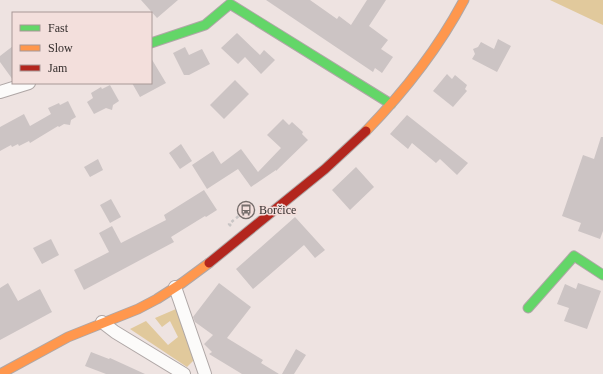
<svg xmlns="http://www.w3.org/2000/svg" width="603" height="374" viewBox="0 0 603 374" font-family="Georgia,serif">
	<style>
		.green { fill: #e1c99c }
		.building { fill: #ccc4c4 }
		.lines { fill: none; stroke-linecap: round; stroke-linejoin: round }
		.street-casing { stroke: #afa7a6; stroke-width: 14 }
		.fast-casing { stroke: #afa7a6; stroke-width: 11 }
		.slow-casing { stroke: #afa7a6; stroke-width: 11 }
		.jam-casing { stroke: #afa7a6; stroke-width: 11 }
		.path { stroke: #c9c5c5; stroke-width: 2.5; stroke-dasharray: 3 3; stroke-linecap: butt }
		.street { stroke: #fcfbfa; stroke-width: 12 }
		.fast { stroke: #63d668; stroke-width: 9 }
		.slow { stroke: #ff974d; stroke-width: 9 }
		.jam { stroke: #b3261e; stroke-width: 9 }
		.labels { text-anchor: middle; stroke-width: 3; stroke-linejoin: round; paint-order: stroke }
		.poi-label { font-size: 12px; fill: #342d2c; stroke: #f3dfdc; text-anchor: start }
	</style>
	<rect width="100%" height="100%" fill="#eee3e1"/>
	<path class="green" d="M550,0H603V25Z
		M176,309L195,359L187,367L130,329L146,321L168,345L178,337L170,321L162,327L155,318Z"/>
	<path class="building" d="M141,0H178L157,18Z
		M266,0H310L337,19L339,16L351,25L367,0H386L369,26L388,40L381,49L393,57L382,73L375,68L373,72Z
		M237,33L260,55L264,50L275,60L261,74L245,57L238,64L221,48Z
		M498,39L511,46L497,72L472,59L475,54L473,49L478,47L481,42L494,49Z
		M13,46V80L0,62V56Z
		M185,47L189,55L202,49L210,64L189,75H184L173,53Z
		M151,58L166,83L140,97L132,83H151Z
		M447,74L452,79L455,75L467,85L465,89L467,91L453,107L433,91Z
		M235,80L249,94L224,119L210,105Z
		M110,85L119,101L113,105L112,110L106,108L94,114L87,102L93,98L91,93L101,87L102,89Z
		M68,101L76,117L71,120L70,125L64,124L59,127L58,126L30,143L29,141L19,146L18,144L12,147L11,145L0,151V127L24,114L30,126L51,114L48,108L59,103L60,105Z
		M407,115L468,163L457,175L440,159L436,163L412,143L408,149L390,134Z
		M283,119L289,125L292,122L303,132L302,134L308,140L276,171V170L251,187L238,169L207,189L192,165L213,151L221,164L241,149L258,172L281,148L267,135Z
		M601,137H603V231L600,239L578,231L581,223L562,216L583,155L594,159Z
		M181,144L192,161L180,169L169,153Z
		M98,159L103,170L90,177L84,167Z
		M356,167L374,187L350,210L332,190Z
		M204,190L217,210L206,217L205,216L171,237L174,242L84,290L74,270L109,252L99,233L112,226L121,243L166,220L164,215Z
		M111,199L121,217L110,223L100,205Z
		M295,217L325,250L315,258L304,245L253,289L236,269Z
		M51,239L59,255L42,264L33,248Z
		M8,283L18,301L40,289L52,312L0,340V288Z
		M219,283L251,307L227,338L263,360L261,363L279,374H242L209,354L212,352L204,344L213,335L195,322L193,317Z
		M578,283L601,291L587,329L564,321L569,308L557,304L565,284L576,289Z
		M296,349L306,355L294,374H282Z
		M91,352L109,359L110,358L145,374H106L85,366Z"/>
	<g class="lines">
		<g class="street-casing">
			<path id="street" d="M0,92L29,83
				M175,287L205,374
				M102,322L115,332L184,374"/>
		</g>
		<g class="fast-casing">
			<path id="fast" d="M151,43L205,25L230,4L391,104
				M528,308L574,256L603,275"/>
		</g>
		<g class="slow-casing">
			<path id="slow" d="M366,131C405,91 438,49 464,0
				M0,374L68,337L138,309L157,299L182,283L209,263"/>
		</g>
		<g class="jam-casing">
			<path id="jam" d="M209,263L325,169L366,131"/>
		</g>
		<path class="path" d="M231,226L229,224L246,210"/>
		<use href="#street" class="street"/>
		<use href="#fast" class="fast"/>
		<use href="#slow" class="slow"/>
		<use href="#jam" class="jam"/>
	</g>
	<defs>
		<g id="bus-ring" transform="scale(0.9)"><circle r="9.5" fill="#f3dfdc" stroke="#756d6b" stroke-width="1.5"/><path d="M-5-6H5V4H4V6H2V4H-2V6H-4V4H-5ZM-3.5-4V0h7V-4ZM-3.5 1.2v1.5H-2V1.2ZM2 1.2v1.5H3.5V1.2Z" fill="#756d6b"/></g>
	</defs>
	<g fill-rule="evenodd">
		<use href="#bus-ring" x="246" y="210"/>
	</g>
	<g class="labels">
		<g class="poi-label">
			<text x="259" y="214">Borčice</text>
		</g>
	</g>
	<rect x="12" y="12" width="140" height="72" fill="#f3dfdc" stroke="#a79896"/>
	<rect x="20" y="25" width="20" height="6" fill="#63d668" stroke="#a79896"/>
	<text x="48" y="32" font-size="12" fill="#342d2c">Fast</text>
	<rect x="20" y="45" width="20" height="6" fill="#ff974d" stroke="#a79896"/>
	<text x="48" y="52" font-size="12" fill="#342d2c">Slow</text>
	<rect x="20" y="65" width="20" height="6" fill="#b3261e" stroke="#a79896"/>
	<text x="48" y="72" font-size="12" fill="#342d2c">Jam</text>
</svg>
